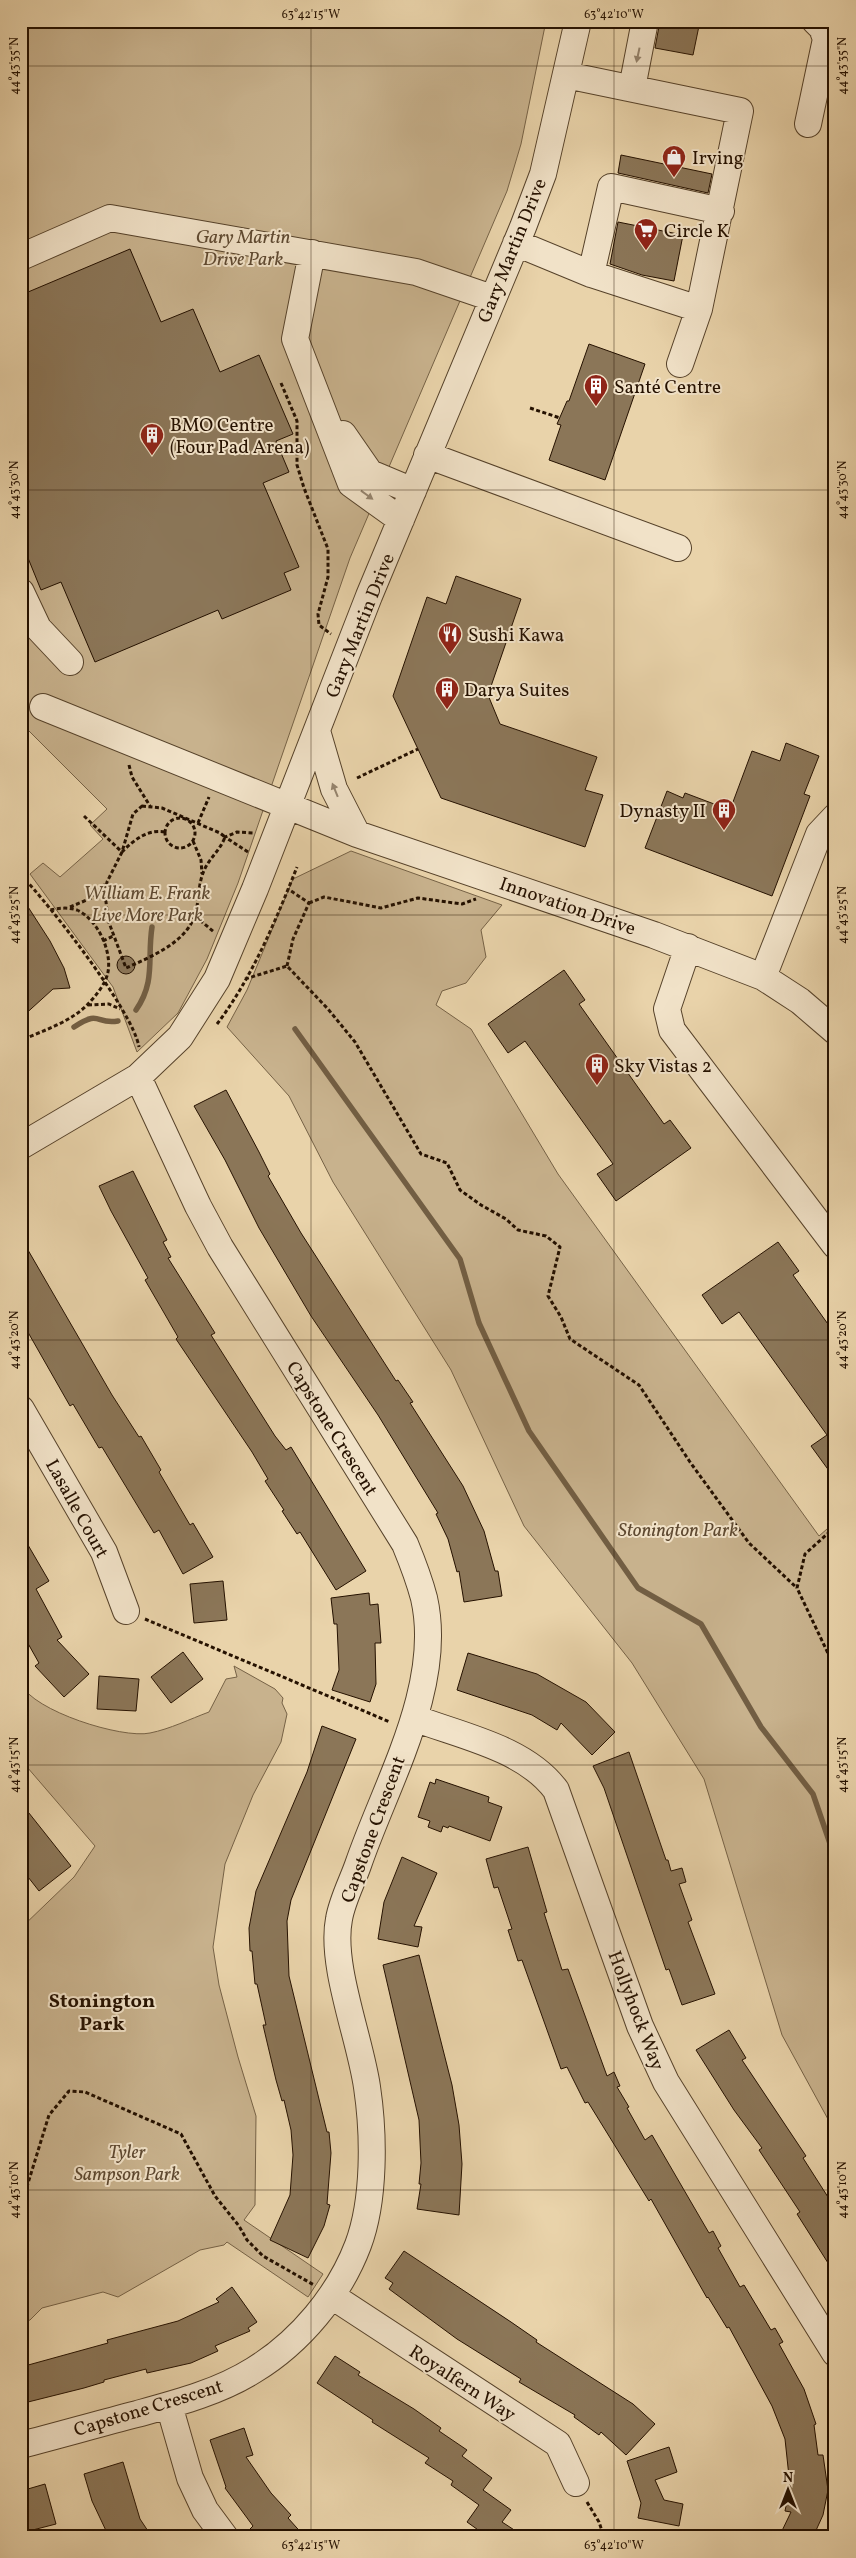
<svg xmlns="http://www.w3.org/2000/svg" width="856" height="2558" viewBox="0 0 856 2558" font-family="Vollkorn,serif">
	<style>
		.green { fill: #c8b28d; stroke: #766246 }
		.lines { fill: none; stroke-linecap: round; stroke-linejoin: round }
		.stream { stroke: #725e43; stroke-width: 5.5 }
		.building { fill: #8b7658; stroke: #251100 }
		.minor-casing { stroke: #56422a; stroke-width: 28 }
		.path { stroke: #251100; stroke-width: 3; stroke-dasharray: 4 2.5; stroke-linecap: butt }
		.minor { stroke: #f1e2c8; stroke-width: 26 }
		.oneway { fill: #95846e }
		.ticks { fill: none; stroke: #251100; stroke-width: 1; stroke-opacity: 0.45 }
		.labels { text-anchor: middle; stroke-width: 4; stroke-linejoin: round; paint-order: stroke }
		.poi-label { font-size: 19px; fill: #251100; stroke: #f1e2c8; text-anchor: start }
		.park-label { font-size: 19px; font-style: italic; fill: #5e4931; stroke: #f1e2c8 }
		.street-label { font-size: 19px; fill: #251100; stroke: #f1e2c8 }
		.neighbourhood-label { font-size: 20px; font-weight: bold; fill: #251100; stroke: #f1e2c8 }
		.neatline { fill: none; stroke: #251100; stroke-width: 2 }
		.ticks-label { font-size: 12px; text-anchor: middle; fill: #251100 }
	</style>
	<rect width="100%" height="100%" fill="#e9d3aa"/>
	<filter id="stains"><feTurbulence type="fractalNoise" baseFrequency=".004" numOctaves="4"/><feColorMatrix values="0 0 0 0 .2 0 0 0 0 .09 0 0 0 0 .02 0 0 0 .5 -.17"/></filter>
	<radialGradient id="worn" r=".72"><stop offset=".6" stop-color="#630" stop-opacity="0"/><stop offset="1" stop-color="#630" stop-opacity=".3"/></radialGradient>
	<path class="green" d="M21,21H546L521,144L507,191L350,558L238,883L207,959L178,1013L137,1052L113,987L30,874L43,863L60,877L103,839L90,825L107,809L21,723Z
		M351,851L502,905L481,930L486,957L466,983L442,991L436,1005L471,1029L558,1174L819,1536L835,1522V2132L782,2035L704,1779L632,1663L524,1526L451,1370L333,1182L289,1096L227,1027L247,990L293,879Z
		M234,1666L275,1689L283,1698L282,1703L287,1714L281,1742L253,1795L225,1864L213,1947L219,1985L238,2057L256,2116L255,2205L244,2220L323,2274L308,2297L227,2242L224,2245L200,2250L118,2297L103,2292L42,2308L30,2320L21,2323V1928L74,1877L95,1846L21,1760V1684C33,1711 122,1739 150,1733C170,1729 190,1719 209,1712L226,1679L237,1677Z"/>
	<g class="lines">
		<path class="stream" d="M136,1010C156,981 147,959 152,927
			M74,1027C101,1009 95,1025 118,1021
			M295,1029L460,1259L479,1323L529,1431L638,1588L701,1624L761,1727L813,1794L835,1858"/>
	</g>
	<path class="building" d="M660,21H700L693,55L655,48Z
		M621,155L712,174L708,193L618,173Z
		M618,222L683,235L674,281L642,275L610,264Z
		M130,249L161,322L193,309L220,372L259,355L293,434L276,441L289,472L263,483L299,567L284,573L291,590L222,619L218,610L95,662L61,582L41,590L28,558L21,561V295Z
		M589,344L645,364L605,480L549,460L561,425L557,424L567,401H569Z
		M456,576L521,599L488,695L500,724L597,757L585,790L603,795L585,847L441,798L393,696L427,597L446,604Z
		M786,743L819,756L804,794L810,796L772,896L645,848L667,791L683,798L685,793L730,810L752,751L780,761Z
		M21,896L50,941L64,968L70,988L53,989L21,1018Z
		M117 965a9 9 0 1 1 18 0a9 9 0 1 1-18 0Z
		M564,970L585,1000L579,1004L664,1124L670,1120L691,1148L616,1201L597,1174L613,1164L525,1041L508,1053L488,1024Z
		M226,1090L259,1152L270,1174L268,1176L301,1233L396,1381L398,1380L413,1402L410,1403L463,1486L484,1531L495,1571H498L502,1596L464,1602L459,1571L457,1572L448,1539L436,1514L438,1513L378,1415L311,1316L259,1228L225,1160L194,1106Z
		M133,1171L167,1240L163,1242L171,1257L168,1258L215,1333L211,1335L275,1436L286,1450L291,1447L366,1571L336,1590L300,1532L297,1534L282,1511L284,1510L265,1481L268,1479L252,1452L176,1339L178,1337L145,1280L148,1278L111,1211L99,1186Z
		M21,1238L112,1395L139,1437L141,1436L161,1470L159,1472L190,1525L193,1523L213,1557L183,1574L159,1530L154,1533L102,1447L99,1448L73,1404L70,1406L21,1320Z
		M778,1242L799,1271L793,1275L835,1334V1479L811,1446L827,1435L739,1312L722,1324L702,1295Z
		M21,1533L49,1581L36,1589L62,1637L57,1640L89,1674L64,1697L35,1666L39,1663L21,1631Z
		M223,1581L227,1620L194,1623L190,1584Z
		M369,1593L370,1605L378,1604L381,1643H375L376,1684L370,1702L332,1690L339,1670L337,1624H334L331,1598Z
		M183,1652L203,1679L171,1703L151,1677Z
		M468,1653L537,1674L586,1702L615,1732L592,1755L561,1723L557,1730L532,1715L457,1690Z
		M99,1676L139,1679L136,1711L97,1709Z
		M322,1726L356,1739L291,1900L287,1921L289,1976L327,2132H329L331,2153L327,2204L330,2205L324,2226L308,2258L270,2240L290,2195L293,2155L291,2130L284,2100L282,2101L276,2080L263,2025H266L257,1984H255L252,1951H250L249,1928L256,1891L307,1772Z
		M629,1752L666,1860H668L671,1871L682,1868L686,1882L679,1884L692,1920L688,1922L715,1994L682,2005L669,1969L666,1970L604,1788L593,1766Z
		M436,1779L489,1797L488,1802L502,1807L490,1841L449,1826L448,1828L443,1826L441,1832L428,1827L430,1821L418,1817L430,1782L435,1784Z
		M21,1803L71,1866L39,1891L21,1868Z
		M528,1847L547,1912L544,1913L562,1970L568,1969L607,2076L614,2072L620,2086L617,2087L629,2107L627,2108L645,2140L652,2135L709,2233L713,2231L721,2246L718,2248L740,2287L744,2285L771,2330L775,2328L783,2342L779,2344L804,2389L816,2424L814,2425L818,2455H823L828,2490L823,2515L813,2537H779L791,2512L785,2511L790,2486L785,2439L772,2406L729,2327L727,2328L708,2297L707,2298L651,2199L649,2201L588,2102L585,2103L567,2067L561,2069L522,1960L518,1961L508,1930L512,1929L498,1887L494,1888L486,1859Z
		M402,1857L437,1873L414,1926L422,1927L418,1947L378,1939L384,1902Z
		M419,1955L452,2085L459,2125L462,2164L459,2215L417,2209L421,2184H419L421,2163L419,2120L383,1965Z
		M729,2030L746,2058L742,2060L806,2156L803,2158L835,2208V2274L797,2214L800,2212L759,2150L762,2148L734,2110L696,2050Z
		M404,2251L511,2322L537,2340L536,2342L633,2404L655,2424L626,2455L601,2432L599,2435L574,2417L575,2415L519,2382L521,2379L457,2339L389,2289L393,2283L385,2278Z
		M232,2287L257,2322L248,2328L250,2331L215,2346L218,2351L191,2363L147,2373L146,2369L104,2380V2382L84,2388L28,2402L21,2367L108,2343L107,2340L178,2321L219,2302L216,2299Z
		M335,2356L360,2372L358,2375L414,2409L441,2428L439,2431L467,2450L462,2456L492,2478L483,2490L511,2510L502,2522L525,2537H488L467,2522L479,2505L451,2485L453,2481L425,2463L429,2458L372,2422L373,2420L317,2383Z
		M244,2428L253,2455L246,2457L271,2493L291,2515L288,2518L305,2537H257L250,2529L253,2526L225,2488L226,2487L210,2440Z
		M669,2447L677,2472L655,2480L664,2500L683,2504L679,2526L638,2518L641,2503L627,2461Z
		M123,2462L140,2519L152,2537H109L92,2501L84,2474Z
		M45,2484L56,2524L21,2533V2491Z"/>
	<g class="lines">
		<g class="minor-casing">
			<path id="minor" d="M566,75L740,111L699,309L680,364
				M632,88L645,21
				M808,124L826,39L822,28L815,21
				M516,243L591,274L699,309
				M312,253L295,339L351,484L401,520
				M21,257L110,218L416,272L492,298
				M591,274L611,187L721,211
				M343,434L370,473L413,491
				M427,455L678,548
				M21,592L38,628L70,662
				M43,707L357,834L654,935L763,977L800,1001L835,1031
				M317,731L334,789L357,834
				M688,947L667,1009L672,1030L835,1245
				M763,977L819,834L835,817
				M21,1146L138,1077L180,1037L217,979L255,889L369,596L523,227L543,174L578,21
				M21,1409L104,1552L126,1611
				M414,1718C461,1736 525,1748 556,1790L640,2026L666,2082L835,2353
				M332,2296L558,2444L576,2483
				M169,2405L190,2478L205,2510L225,2537
				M21,2445C60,2435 98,2424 137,2414C177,2403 219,2392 254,2370C300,2342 339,2295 358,2245C375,2200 374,2134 367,2087C360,2038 330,1965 339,1919C342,1901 352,1882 358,1865C386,1783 444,1686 424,1598C419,1579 412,1561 405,1544L220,1247L198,1206L138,1077"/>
		</g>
		<path class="path" d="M281,383L297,421V465L304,488L328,549V577L318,614L319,625L331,634
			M530,408L560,418
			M129,765L132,777L150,806
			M357,778L418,749
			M142,806L162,808L220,833L225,837C220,851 208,859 203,873C198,886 199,902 195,915C186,943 150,957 126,968L108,920L105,893L107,882L122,852L133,814Z
			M84,816L122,852C134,840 147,829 165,832
			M165 833a15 15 0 1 1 30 0a15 15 0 1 1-30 0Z
			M198,823L209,797
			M193,841L201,860L202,874
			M248,852L225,837L237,832L253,833
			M21,875C49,904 133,1011 139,1047
			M309,903L324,897L381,908L418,898L462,904L476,899
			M70,907L94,897L107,882
			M195,916L214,932
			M103,941L113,936
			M287,966L293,939L309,903L288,889
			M245,979L287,966L328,1009L355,1042L421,1154L447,1163L460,1190L481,1205L506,1219L518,1230L546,1236L560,1247L548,1296L561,1317L570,1339L639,1385L690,1462L749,1543L797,1588
			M88,1005L109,1004L120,1009
			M217,1024C252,978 276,920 297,867
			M24,1039C45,1030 72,1021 88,1004C96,996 106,983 108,972C112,950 97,919 77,910C68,907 59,908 50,910
			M835,1527L805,1554L797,1588L835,1668
			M145,1619L390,1722
			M21,2206L49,2115L69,2091L85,2092L181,2134L215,2196L239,2226L247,2240L263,2256L314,2285
			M587,2502L599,2522L604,2537"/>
		<use href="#minor" class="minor"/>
	</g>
	<defs><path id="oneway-solid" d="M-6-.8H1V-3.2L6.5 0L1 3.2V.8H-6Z" transform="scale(1.25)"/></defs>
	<g class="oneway">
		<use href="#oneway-solid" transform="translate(638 55) rotate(102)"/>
		<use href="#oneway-solid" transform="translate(367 495) rotate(36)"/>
		<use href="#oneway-solid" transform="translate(335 790) rotate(-112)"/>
	</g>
	<path class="ticks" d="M311,21V2537M614,21V2537M21,66H835M21,490H835M21,915H835M21,1340H835M21,1765H835M21,2190H835"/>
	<defs>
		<g id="shop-pin" transform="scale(1.25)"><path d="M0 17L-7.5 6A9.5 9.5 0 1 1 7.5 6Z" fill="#8f2418" stroke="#f1e2c8"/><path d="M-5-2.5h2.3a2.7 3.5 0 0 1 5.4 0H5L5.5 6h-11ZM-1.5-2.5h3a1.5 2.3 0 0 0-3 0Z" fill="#fff"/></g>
		<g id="supermarket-pin" transform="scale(1.25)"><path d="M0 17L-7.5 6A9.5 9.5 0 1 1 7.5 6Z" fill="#8f2418" stroke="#f1e2c8"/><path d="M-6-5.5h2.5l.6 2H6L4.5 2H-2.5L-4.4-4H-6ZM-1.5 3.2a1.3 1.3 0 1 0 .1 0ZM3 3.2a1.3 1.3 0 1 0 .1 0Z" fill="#fff"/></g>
		<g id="building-pin" transform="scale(1.25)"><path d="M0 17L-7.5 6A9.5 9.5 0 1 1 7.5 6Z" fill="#8f2418" stroke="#f1e2c8"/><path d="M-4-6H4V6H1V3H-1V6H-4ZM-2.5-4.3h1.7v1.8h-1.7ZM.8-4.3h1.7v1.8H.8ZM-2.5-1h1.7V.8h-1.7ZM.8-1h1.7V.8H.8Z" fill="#fff"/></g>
		<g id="restaurant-pin" transform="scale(1.25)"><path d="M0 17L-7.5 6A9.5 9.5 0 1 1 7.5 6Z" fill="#8f2418" stroke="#f1e2c8"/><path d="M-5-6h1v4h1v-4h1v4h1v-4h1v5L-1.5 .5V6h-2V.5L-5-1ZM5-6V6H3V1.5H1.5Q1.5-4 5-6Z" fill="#fff"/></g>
	</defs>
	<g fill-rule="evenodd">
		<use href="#shop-pin" x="674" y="157"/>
		<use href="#supermarket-pin" x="646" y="230"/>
		<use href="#building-pin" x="596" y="386"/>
		<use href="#building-pin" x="152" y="435"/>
		<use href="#restaurant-pin" x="450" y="634"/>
		<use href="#building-pin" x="447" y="689"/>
		<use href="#building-pin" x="724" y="810"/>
		<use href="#building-pin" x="597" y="1065"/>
	</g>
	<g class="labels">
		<g class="poi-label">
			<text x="692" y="164">Irving</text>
			<text x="664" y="237">Circle K</text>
			<text x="614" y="393">Santé Centre</text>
			<text x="170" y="431">BMO Centre<tspan x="170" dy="22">(Four Pad Arena)</tspan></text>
			<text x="468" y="641">Sushi Kawa</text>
			<text x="464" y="696">Darya Suites</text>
			<text x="706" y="817" text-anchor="end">Dynasty II</text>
			<text x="614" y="1072">Sky Vistas 2</text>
		</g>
		<g class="park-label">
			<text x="243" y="243">Gary Martin<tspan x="243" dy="22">Drive Park</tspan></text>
			<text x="147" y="899">William E. Frank<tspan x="147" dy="22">Live More Park</tspan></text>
			<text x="678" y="1536">Stonington Park</text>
			<text x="127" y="2158">Tyler<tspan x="127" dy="22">Sampson Park</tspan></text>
		</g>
		<g class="street-label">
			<text transform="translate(511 250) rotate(-68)" y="7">Gary Martin Drive</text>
			<text transform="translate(359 625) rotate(-68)" y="7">Gary Martin Drive</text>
			<text transform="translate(568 905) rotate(19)" y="7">Innovation Drive</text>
			<text transform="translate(333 1428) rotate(58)" y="7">Capstone Crescent</text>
			<text transform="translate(78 1508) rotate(61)" y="7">Lasalle Court</text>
			<text transform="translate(372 1829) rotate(-70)" y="7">Capstone Crescent</text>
			<text transform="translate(637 2010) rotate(69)" y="7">Hollyhock Way</text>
			<text transform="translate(463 2382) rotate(33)" y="7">Royalfern Way</text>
			<text transform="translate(148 2407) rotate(-17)" y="7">Capstone Crescent</text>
		</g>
		<g class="neighbourhood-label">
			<text x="102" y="2007">Stonington<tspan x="102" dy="23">Park</tspan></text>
		</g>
	</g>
	<rect width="856" height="2558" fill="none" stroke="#e9d3aa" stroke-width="55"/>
	<g transform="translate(788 2490)" stroke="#f1e2c8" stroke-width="4" paint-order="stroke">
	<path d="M0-4L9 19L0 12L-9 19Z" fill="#251100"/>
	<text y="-8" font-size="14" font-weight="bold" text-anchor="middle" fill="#251100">N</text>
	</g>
	<rect x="28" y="28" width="800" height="2502" class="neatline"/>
	<g class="ticks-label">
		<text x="311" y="18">63°42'15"W</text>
		<text x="614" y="18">63°42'10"W</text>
		<text transform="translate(14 66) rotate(-90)" y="4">44°43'35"N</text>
		<text transform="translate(842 66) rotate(-90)" y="4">44°43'35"N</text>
		<text transform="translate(14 490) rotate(-90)" y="4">44°43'30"N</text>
		<text transform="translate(842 490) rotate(-90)" y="4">44°43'30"N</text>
		<text transform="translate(14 915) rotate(-90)" y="4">44°43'25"N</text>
		<text transform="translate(842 915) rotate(-90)" y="4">44°43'25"N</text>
		<text transform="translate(14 1340) rotate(-90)" y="4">44°43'20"N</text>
		<text transform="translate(842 1340) rotate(-90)" y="4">44°43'20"N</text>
		<text transform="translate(14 1765) rotate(-90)" y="4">44°43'15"N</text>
		<text transform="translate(842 1765) rotate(-90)" y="4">44°43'15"N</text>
		<text transform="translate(14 2190) rotate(-90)" y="4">44°43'10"N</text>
		<text transform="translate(842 2190) rotate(-90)" y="4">44°43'10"N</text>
		<text x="311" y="2549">63°42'15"W</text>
		<text x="614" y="2549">63°42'10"W</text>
	</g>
	<rect width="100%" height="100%" filter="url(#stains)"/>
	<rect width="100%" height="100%" fill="url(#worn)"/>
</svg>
